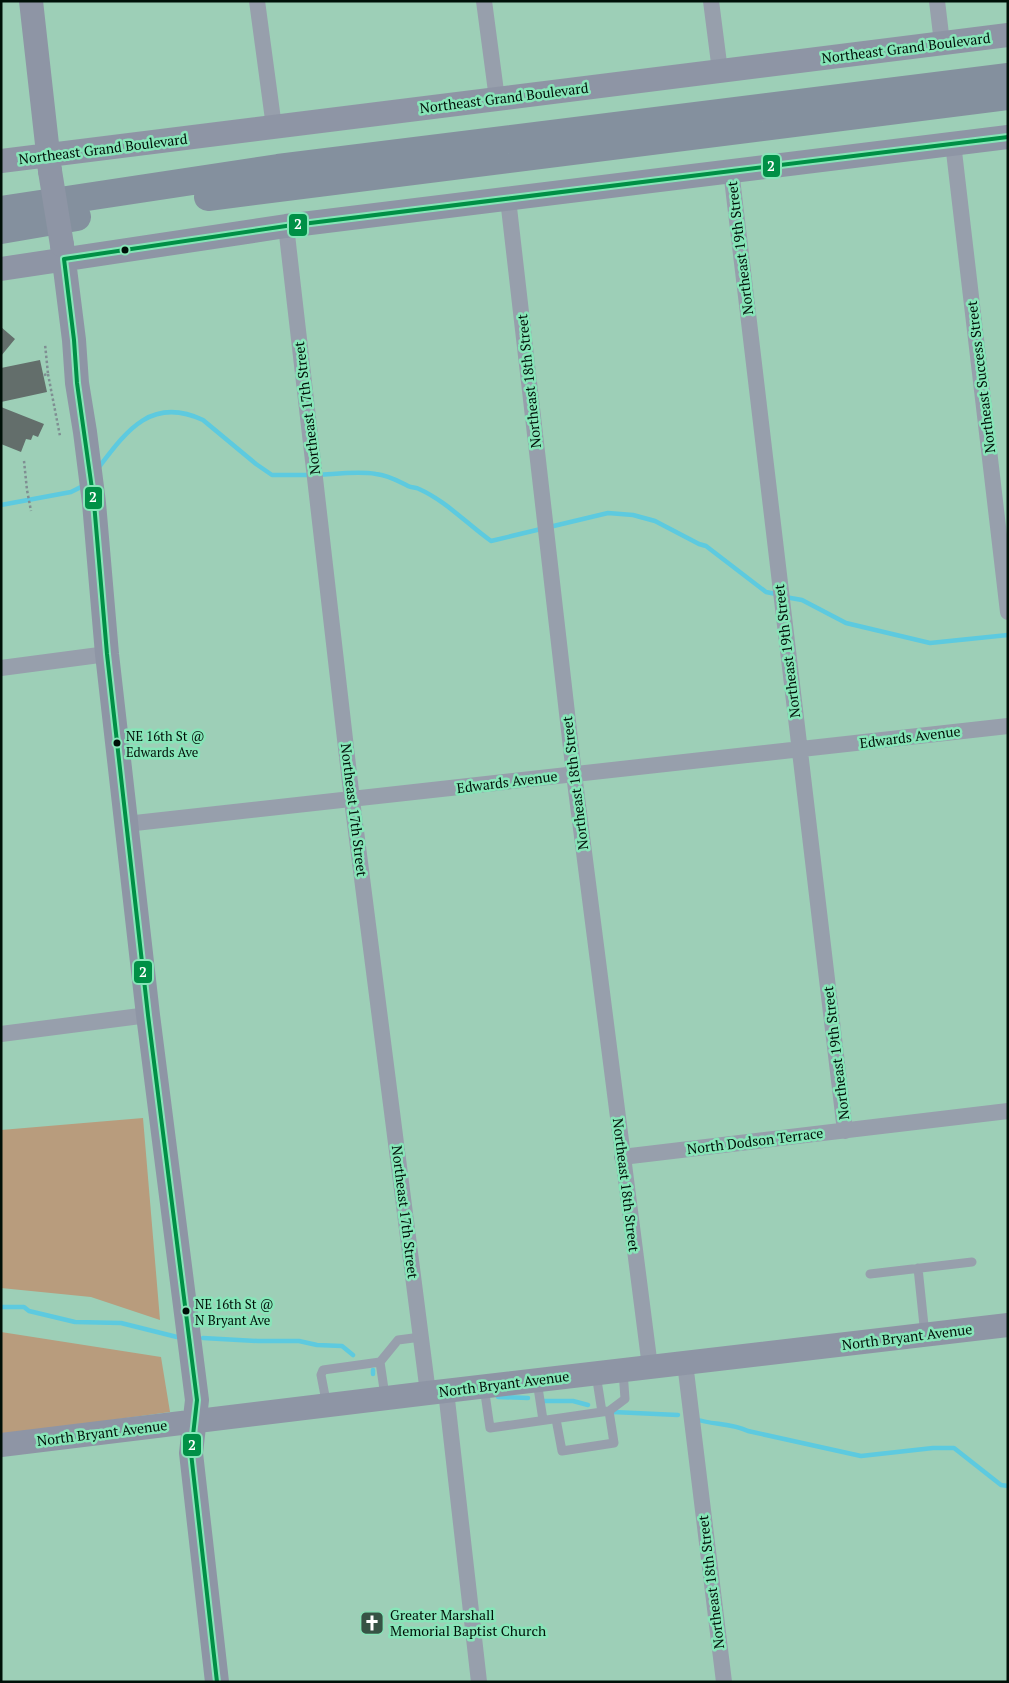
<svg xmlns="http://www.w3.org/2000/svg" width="1009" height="1683" viewBox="0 0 1009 1683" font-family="'PT Serif',serif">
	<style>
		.forest { fill: #b89c7d }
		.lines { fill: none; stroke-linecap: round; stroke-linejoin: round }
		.stream { stroke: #5dcadf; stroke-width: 4.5 }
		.building { fill: #636e6b }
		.path { stroke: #7f8e92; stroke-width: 2.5; stroke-dasharray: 2.5 2.5; stroke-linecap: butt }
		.lane { stroke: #979fac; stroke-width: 9 }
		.street { stroke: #979fac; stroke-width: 16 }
		.secondary { stroke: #8e95a5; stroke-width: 24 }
		.highway { stroke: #84909e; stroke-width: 28 }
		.secondary-bridge { stroke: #8e95a5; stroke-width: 24 }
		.bus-1-casing { stroke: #87e5b8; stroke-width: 8 }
		.bus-1 { stroke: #009046; stroke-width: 4 }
		.bus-dot { fill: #001008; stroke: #87e5b8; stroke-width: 2 }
		.labels { text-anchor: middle; stroke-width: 5; stroke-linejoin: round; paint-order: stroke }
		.bus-label { font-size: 13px; fill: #001008; stroke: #87e5b8; text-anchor: start }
		.street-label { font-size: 14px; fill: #001008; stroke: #87e5b8 }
		.poi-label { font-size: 14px; fill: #001008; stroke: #87e5b8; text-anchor: start }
		.line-badge { stroke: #87e5b8; stroke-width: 2 }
		.badge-label { font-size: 14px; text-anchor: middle; font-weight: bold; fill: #fff }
	</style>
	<rect width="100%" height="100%" fill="#9dcfb7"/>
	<path class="forest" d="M143,1118L160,1320L91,1297L1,1288V1130Z
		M1,1332L161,1357L170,1412L1,1435Z"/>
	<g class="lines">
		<path class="stream" d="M99,467C127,430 152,396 203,420L256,464L272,475H311
			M318,475C337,474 357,471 376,474C388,475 398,481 408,486C412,488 416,487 419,489C446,501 467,524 491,541L608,513L633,515L655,521L699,544L706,546L766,592L776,594
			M1,505L71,492L85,485
			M785,597L802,600L846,623L930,643L1008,635
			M1,1307H24L29,1311L75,1322L121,1323L177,1337
			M203,1338L258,1341H299L317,1345L342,1346L353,1355
			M373,1370V1374
			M498,1397L528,1398
			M540,1401H573L588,1405
			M613,1412L678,1415
			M695,1419C712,1425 731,1423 748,1431L861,1456L933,1448H954L1001,1485L1008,1486"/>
	</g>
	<path class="building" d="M1,327L15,339L1,356Z
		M40,360L47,392L1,402V368Z
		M1,407L44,424L38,437L33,435L31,440L26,439L21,452L1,444Z"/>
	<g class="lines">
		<path class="path" d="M48,374L60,436
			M44,375L48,374L45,344
			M24,461L27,490L31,511"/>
		<path class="lane" d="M918,1268L925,1335
			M870,1274L972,1262
			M380,1362L385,1396
			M596,1374L602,1412L609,1411L625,1399L623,1371
			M537,1381L543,1420
			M484,1387L490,1428L602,1412
			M327,1406L321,1375L323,1370L380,1362L398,1340L421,1337
			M556,1419L562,1451L614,1443L609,1411"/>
		<path class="street" d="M257,1L274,127
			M484,1L497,99
			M711,1L720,71
			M937,1L942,43
			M953,143L1008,612
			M731,170L845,1131
			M508,199L574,774L650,1367
			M286,226L352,800L428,1393
			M1,668L107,654
			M126,824L1008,726
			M1,1034L148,1015
			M622,1157L1008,1111
			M685,1363L724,1682
			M446,1391L479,1682"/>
		<path class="secondary" d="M31,1L50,171
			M1,161L1008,35
			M62,245L74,340L77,383L85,432L94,503L107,654L148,1015L197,1400L191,1453L217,1682
			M1,269L286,226L1008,137
			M1,1445L428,1393L1008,1325"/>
		<path class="highway" d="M208,197L1008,96
			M1,210L278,168L1008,77
			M1,230L77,217"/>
		<path class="secondary-bridge" d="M50,171L62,245"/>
		<g class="bus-1-casing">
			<path id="bus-1" d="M217,1682L191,1453L197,1400L148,1015L107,654L94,503L77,383L74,340L64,259L286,226L1008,137"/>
		</g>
		<use href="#bus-1" class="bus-1"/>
	</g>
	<defs>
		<g id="church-square" transform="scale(1.25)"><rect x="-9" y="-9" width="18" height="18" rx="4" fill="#375345" stroke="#87e5b8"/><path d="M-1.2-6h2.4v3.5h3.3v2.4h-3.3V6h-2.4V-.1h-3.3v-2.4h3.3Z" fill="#fff"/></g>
	</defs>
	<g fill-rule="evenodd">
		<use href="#church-square" x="372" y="1623"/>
	</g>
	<g class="bus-dot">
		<circle cx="125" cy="250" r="4.5"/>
		<circle cx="117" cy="743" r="4.5"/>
		<circle cx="186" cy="1311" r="4.5"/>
	</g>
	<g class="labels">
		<g class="bus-label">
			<text x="126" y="741">NE 16th St @<tspan x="126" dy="16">Edwards Ave</tspan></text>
			<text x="195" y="1309">NE 16th St @<tspan x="195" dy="16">N Bryant Ave</tspan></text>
		</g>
		<g class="street-label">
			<text transform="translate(906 48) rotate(-7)" y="5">Northeast Grand Boulevard</text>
			<text transform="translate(504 98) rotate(-7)" y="5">Northeast Grand Boulevard</text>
			<text transform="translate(103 149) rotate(-7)" y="5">Northeast Grand Boulevard</text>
			<text transform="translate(740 248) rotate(-97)" y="5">Northeast 19th Street</text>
			<text transform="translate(981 377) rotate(-97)" y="5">Northeast Success Street</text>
			<text transform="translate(529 381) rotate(-96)" y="5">Northeast 18th Street</text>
			<text transform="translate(307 408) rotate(-97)" y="5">Northeast 17th Street</text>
			<text transform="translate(787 651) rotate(-97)" y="5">Northeast 19th Street</text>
			<text transform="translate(910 737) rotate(-7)" y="5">Edwards Avenue</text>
			<text transform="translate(507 782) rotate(-7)" y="5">Edwards Avenue</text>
			<text transform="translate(575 783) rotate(-97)" y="5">Northeast 18th Street</text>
			<text transform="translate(354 810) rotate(83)" y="5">Northeast 17th Street</text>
			<text transform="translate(836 1053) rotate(-97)" y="5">Northeast 19th Street</text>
			<text transform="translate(755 1141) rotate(-7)" y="5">North Dodson Terrace</text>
			<text transform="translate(626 1185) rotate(83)" y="5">Northeast 18th Street</text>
			<text transform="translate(405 1212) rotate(83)" y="5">Northeast 17th Street</text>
			<text transform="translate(907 1337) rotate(-7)" y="5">North Bryant Avenue</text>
			<text transform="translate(504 1384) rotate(-7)" y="5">North Bryant Avenue</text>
			<text transform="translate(102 1433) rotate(-7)" y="5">North Bryant Avenue</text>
			<text transform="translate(711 1582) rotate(-97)" y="5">Northeast 18th Street</text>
		</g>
		<g class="poi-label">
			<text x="390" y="1620">Greater Marshall<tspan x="390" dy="16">Memorial Baptist Church</tspan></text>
		</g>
	</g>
	<g class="line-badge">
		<rect x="762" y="154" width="19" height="24" rx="5" fill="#009046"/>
		<rect x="288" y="213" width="20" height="24" rx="5" fill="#009046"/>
		<rect x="84" y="486" width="19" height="24" rx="5" fill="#009046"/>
		<rect x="133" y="960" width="20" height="24" rx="5" fill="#009046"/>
		<rect x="182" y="1433" width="20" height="24" rx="5" fill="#009046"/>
	</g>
	<g class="badge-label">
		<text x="771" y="171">2</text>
		<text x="298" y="229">2</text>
		<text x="93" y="502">2</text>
		<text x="143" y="977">2</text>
		<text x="192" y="1450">2</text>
	</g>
	<rect width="1009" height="1683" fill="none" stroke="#001008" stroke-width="5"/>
</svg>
